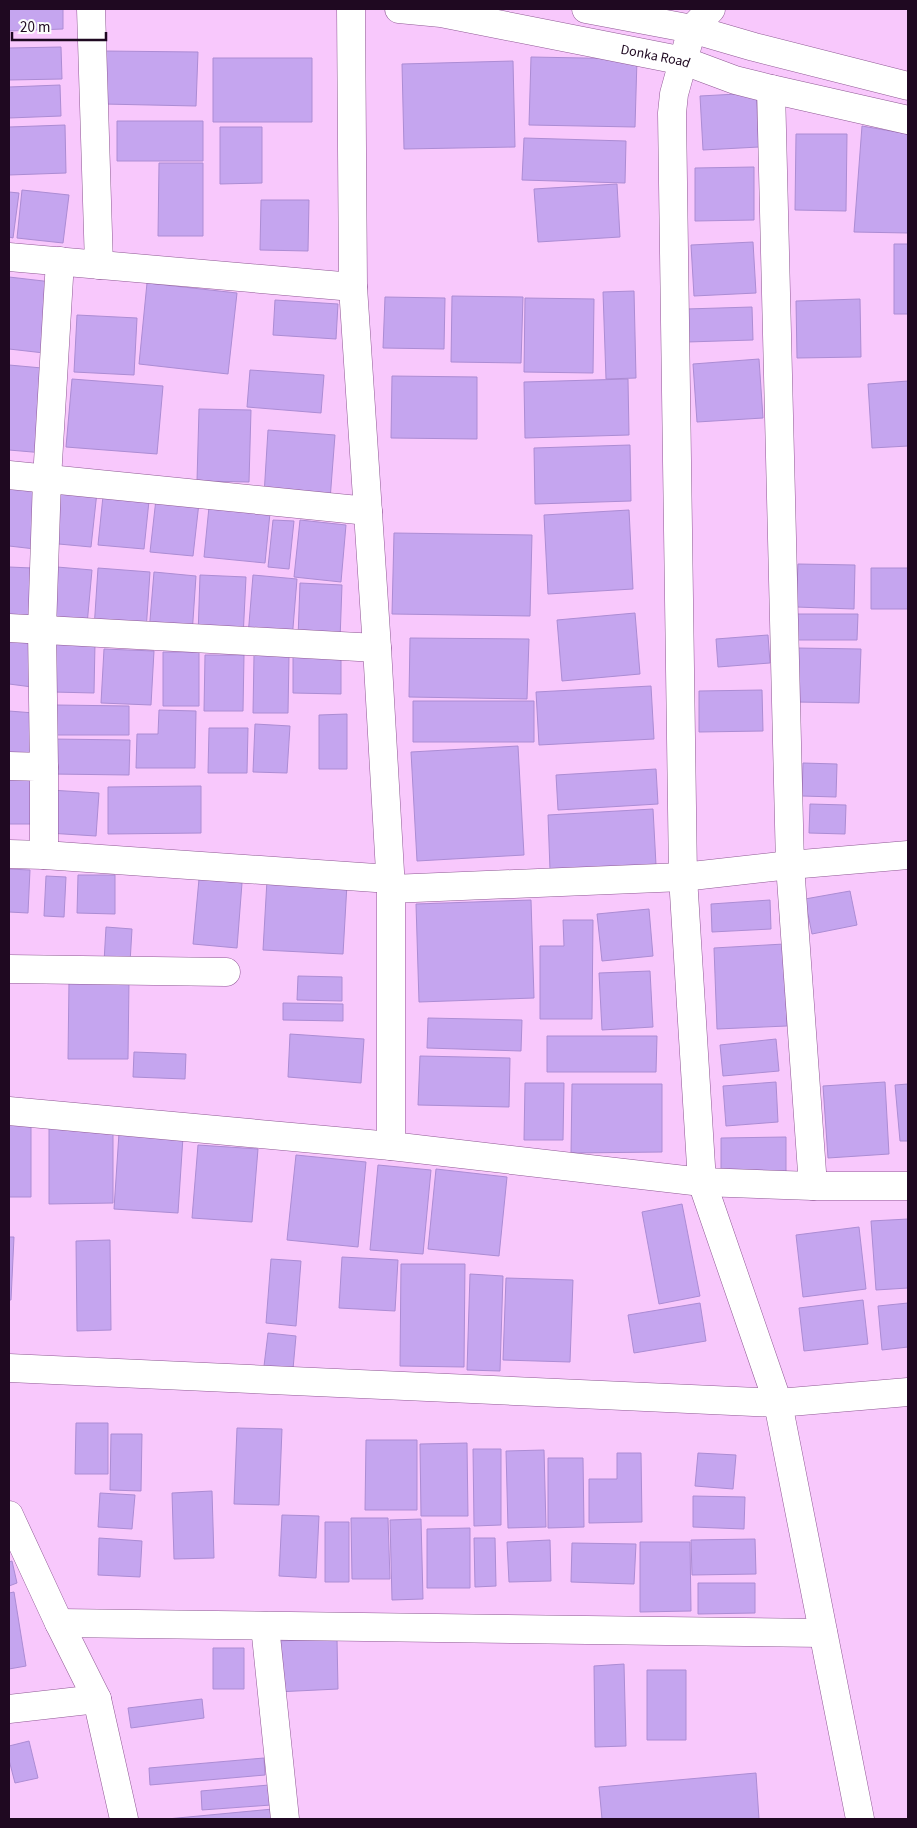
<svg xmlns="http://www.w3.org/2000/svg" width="917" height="1828" viewBox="0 0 917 1828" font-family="'Source Sans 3',sans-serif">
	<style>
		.building { fill: #c5a5ef; stroke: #ac8cd4 }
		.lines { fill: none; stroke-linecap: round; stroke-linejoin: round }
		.minor-casing { stroke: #8f5994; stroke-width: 29 }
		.minor { stroke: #fff; stroke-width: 28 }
		.labels { text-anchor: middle; stroke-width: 4; stroke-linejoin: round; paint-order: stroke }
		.street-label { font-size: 14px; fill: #1f0921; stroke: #fbfcfb }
	</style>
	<rect width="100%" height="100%" fill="#f8c8fc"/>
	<path class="building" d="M9,9H63V29L9,31Z
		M61,47L62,79L9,80V48Z
		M103,51L198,52L196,106L103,104Z
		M531,57L637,59L635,127L529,125Z
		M213,58H312V122H213Z
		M513,61L515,147L404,149L402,64Z
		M60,85L61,116L9,118V87Z
		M756,93L759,147L703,150L700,96Z
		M117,121H203V161H117Z
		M65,125L66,173L9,175V127Z
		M862,126L908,134V233L854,232Z
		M220,127H262V183L220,184Z
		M796,134H847L846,211L795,210Z
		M524,138L626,141L625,183L522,180Z
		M159,163H203V236H158Z
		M754,167V220L695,221V168Z
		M617,184L620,237L538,242L534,189Z
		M22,190L69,195L63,243L17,238Z
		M9,192L19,193L13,238L9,237Z
		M261,200H309L308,251L260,250Z
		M753,242L756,293L694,296L691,245Z
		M894,244H908V314H894Z
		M9,277L52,282L44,353L9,349Z
		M147,283L237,293L228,374L139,364Z
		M634,291L636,378L606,379L603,292Z
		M452,296L523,297L521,363L451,362Z
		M385,297L445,298L444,349L383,348Z
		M525,298L594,299L593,373L524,372Z
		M860,299L861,357L797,358L796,301Z
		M275,300L338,304L336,339L273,335Z
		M752,307L753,340L687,342L686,309Z
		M77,315L137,318L134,375L74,372Z
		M759,359L763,418L697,422L693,364Z
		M9,365L53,369L44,453L9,450Z
		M250,370L324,375L321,413L247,407Z
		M392,376L477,377V439L391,438Z
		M72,379L163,386L157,454L66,447Z
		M628,379L629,435L525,438L524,382Z
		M908,381V446L872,448L868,384Z
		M199,409L251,410L249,482L197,481Z
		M268,430L335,435L330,500L264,495Z
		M630,445L631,501L535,504L534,448Z
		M9,486L41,489L35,549L9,546Z
		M54,488L97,492L91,547L48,543Z
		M103,496L149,501L144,549L98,545Z
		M156,499L199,503L193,556L150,552Z
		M209,507L270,513L265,563L204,557Z
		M629,510L633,589L548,594L544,515Z
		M273,520L294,521L289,569L268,567Z
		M300,520L346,525L341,582L294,577Z
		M394,533L532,535L530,616L392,614Z
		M798,564L855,565L854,609L796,607Z
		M9,567L32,568L30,618L9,617Z
		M57,567L92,570L87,625L53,622Z
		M98,568L150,572L146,631L94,629Z
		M871,568H908V609H871Z
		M154,572L196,576L192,635L149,632Z
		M200,575L246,577L243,638L198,636Z
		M253,575L297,579L292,640L248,636Z
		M300,583L342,585L340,640L298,638Z
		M635,613L640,674L562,681L557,620Z
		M796,614H858L857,640H796Z
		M768,635L770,663L718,667L716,639Z
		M9,636L34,640L32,687L9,684Z
		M410,638L529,639L527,699L409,697Z
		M54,642L95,643L94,693L53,692Z
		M797,648L861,649L859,703L796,702Z
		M104,649L154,651L151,705L101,703Z
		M163,652H199V706H163Z
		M205,655H244L243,711H204Z
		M254,655L289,656L288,713H253Z
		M293,656L341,657V694L293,693Z
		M651,686L654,739L539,745L536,692Z
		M762,690L763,731L699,732V691Z
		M413,701H534V742H413Z
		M56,705L129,706V735H56Z
		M159,710L196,711L195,768H136L137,734H158Z
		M9,711L34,713L31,760L9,758Z
		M347,714V769H319V715Z
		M255,724L290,726L287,773L253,772Z
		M209,728H248L247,773H208Z
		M51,739L130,740L129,775L51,774Z
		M518,746L524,855L417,861L411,752Z
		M803,763L837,764L836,797L802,796Z
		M656,769L658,804L558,810L556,775Z
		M31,778V824H9V779Z
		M201,786V833L108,834V787Z
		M50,790L99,793L96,836L48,833Z
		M810,804L846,805L845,834L809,833Z
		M653,809L656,865L550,870L548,815Z
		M9,869L30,870L28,913L9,912Z
		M78,875H115V914L77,913Z
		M46,876L66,877L64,917L44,916Z
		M199,879L242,883L237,948L193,944Z
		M267,880L347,884L343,954L263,950Z
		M850,891L857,925L812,934L805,899Z
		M531,900L534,998L419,1002L416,904Z
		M770,900L771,929L712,932L711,904Z
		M649,909L653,956L602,961L597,914Z
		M563,920H593L592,1019H540V946H564Z
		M106,927L132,929L130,963L104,962Z
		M784,944L787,1026L717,1029L714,948Z
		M650,971L653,1027L602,1030L599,973Z
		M298,976L342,977V1001L297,1000Z
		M69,979L129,980L128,1059H68Z
		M283,1003L343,1004V1021L283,1020Z
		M428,1018L522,1020L521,1051L427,1048Z
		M290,1034L364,1039L361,1083L288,1077Z
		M547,1036H657L656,1072H547Z
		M776,1039L779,1071L723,1076L720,1045Z
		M134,1052L186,1054L185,1079L133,1077Z
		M420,1056L510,1058L509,1107L418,1105Z
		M776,1082L778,1122L726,1126L723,1086Z
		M885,1082L889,1154L828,1158L823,1086Z
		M525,1083H564L563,1140H524Z
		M572,1084H662V1152L571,1153Z
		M908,1084V1141H900L895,1085Z
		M9,1122H31V1197H9Z
		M113,1125V1203L49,1204V1126Z
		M119,1133L183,1137L178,1213L114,1209Z
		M786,1137V1173H721V1138Z
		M198,1145L258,1149L252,1222L192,1218Z
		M296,1155L366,1162L358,1247L287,1240Z
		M378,1165L431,1170L423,1254L370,1250Z
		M436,1169L507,1177L499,1256L428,1249Z
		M682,1204L700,1296L659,1304L642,1212Z
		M908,1219V1288L876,1290L871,1221Z
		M859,1227L866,1289L803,1297L796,1235Z
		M9,1237H14L11,1300H9Z
		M110,1240L111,1330L77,1331L76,1241Z
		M342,1257L398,1260L395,1311L339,1308Z
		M271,1259L301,1261L296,1326L266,1323Z
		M401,1264H465L464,1367L400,1366Z
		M470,1274L503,1276L500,1371L467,1370Z
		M506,1278L573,1280L570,1362L503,1360Z
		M863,1300L868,1344L804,1351L799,1308Z
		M700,1303L706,1341L634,1353L628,1315Z
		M908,1303V1347L882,1350L878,1306Z
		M268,1333L296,1336L293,1369L264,1366Z
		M76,1423H108V1474H75Z
		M237,1428L282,1429L279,1505L234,1504Z
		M111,1434H142L141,1491L110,1490Z
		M366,1440H417V1510H365Z
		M467,1443L468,1516H421L420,1444Z
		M473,1449H501V1525L474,1526Z
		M544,1450L546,1527L508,1528L506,1451Z
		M617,1453H641L642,1522L589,1523V1479H617Z
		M698,1453L736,1455L733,1489L695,1486Z
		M548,1458H583L584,1527L548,1528Z
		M212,1491L214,1558L174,1559L172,1493Z
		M100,1493L135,1495L132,1529L98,1527Z
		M693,1496L745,1497L744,1529L693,1527Z
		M282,1515L319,1516L316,1578L279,1576Z
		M351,1518H388L390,1579H352Z
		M421,1519L423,1599L392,1600L390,1520Z
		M325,1522H349V1582H325Z
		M470,1528V1588H427V1529Z
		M99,1538L142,1541L140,1577L98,1575Z
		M474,1538H495L496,1586L475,1587Z
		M755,1539L756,1574L692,1575L691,1540Z
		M550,1540L551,1581L509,1582L507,1542Z
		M640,1542H690L691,1611L640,1612Z
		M572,1543L636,1544L634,1584L571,1582Z
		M12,1561L17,1583L9,1586V1562Z
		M698,1583H755V1613L698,1614Z
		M14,1592L26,1666L9,1669V1593Z
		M337,1639L338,1689L276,1692L274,1641Z
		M213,1648H244V1689H213Z
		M624,1664L626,1746L595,1747L594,1666Z
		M647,1670H686V1740H647Z
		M202,1699L204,1718L131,1728L128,1708Z
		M29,1741L38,1778L15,1783L9,1760V1746Z
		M264,1758L265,1775L150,1785L149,1768Z
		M756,1773L759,1819H602L599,1787Z
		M269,1785L271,1805L202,1810L201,1791Z
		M273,1809L274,1819H167Z"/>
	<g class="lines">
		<g class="minor-casing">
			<g id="minor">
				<path d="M91,9L99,265"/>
				<path d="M351,9L353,287L377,648L391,889V1146"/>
				<path id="s1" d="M399,9L441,13L684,61L735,80L771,89L908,120"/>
				<path d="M586,9L692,29L754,47L908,86"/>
				<path d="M711,9L692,29L674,94L672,113L683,877L702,1182L778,1403L860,1819"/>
				<path d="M771,89L790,865L813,1186"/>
				<path d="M9,257L353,287"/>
				<path d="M9,475L368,511"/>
				<path d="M9,628L377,648"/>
				<path d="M9,766L44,767V855L9,854"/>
				<path d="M44,767L42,630L47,479L60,261"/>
				<path d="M44,855L390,879"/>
				<path d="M391,889L683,877L790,865L908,855"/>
				<path d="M9,969L226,972"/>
				<path d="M9,1111L391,1146L702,1182L813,1186H908"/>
				<path d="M9,1368L778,1403L908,1392"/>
				<path d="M9,1515L59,1623L97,1699L124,1819"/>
				<path d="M59,1623L823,1633"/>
				<path d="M265,1626L285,1819"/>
				<path d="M9,1709L97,1699"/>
			</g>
		</g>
		<use href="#minor" class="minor"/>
	</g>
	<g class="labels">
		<g class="street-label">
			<text dy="5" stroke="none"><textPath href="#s1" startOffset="261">Donka Road</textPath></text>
		</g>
	</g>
	<rect width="917" height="1828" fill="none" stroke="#1f0921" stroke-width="20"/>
	<path d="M12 32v8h94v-8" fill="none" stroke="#1f0921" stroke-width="2.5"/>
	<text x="20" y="32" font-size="15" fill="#1f0921" stroke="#fbfcfb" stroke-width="4" paint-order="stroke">20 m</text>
</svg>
